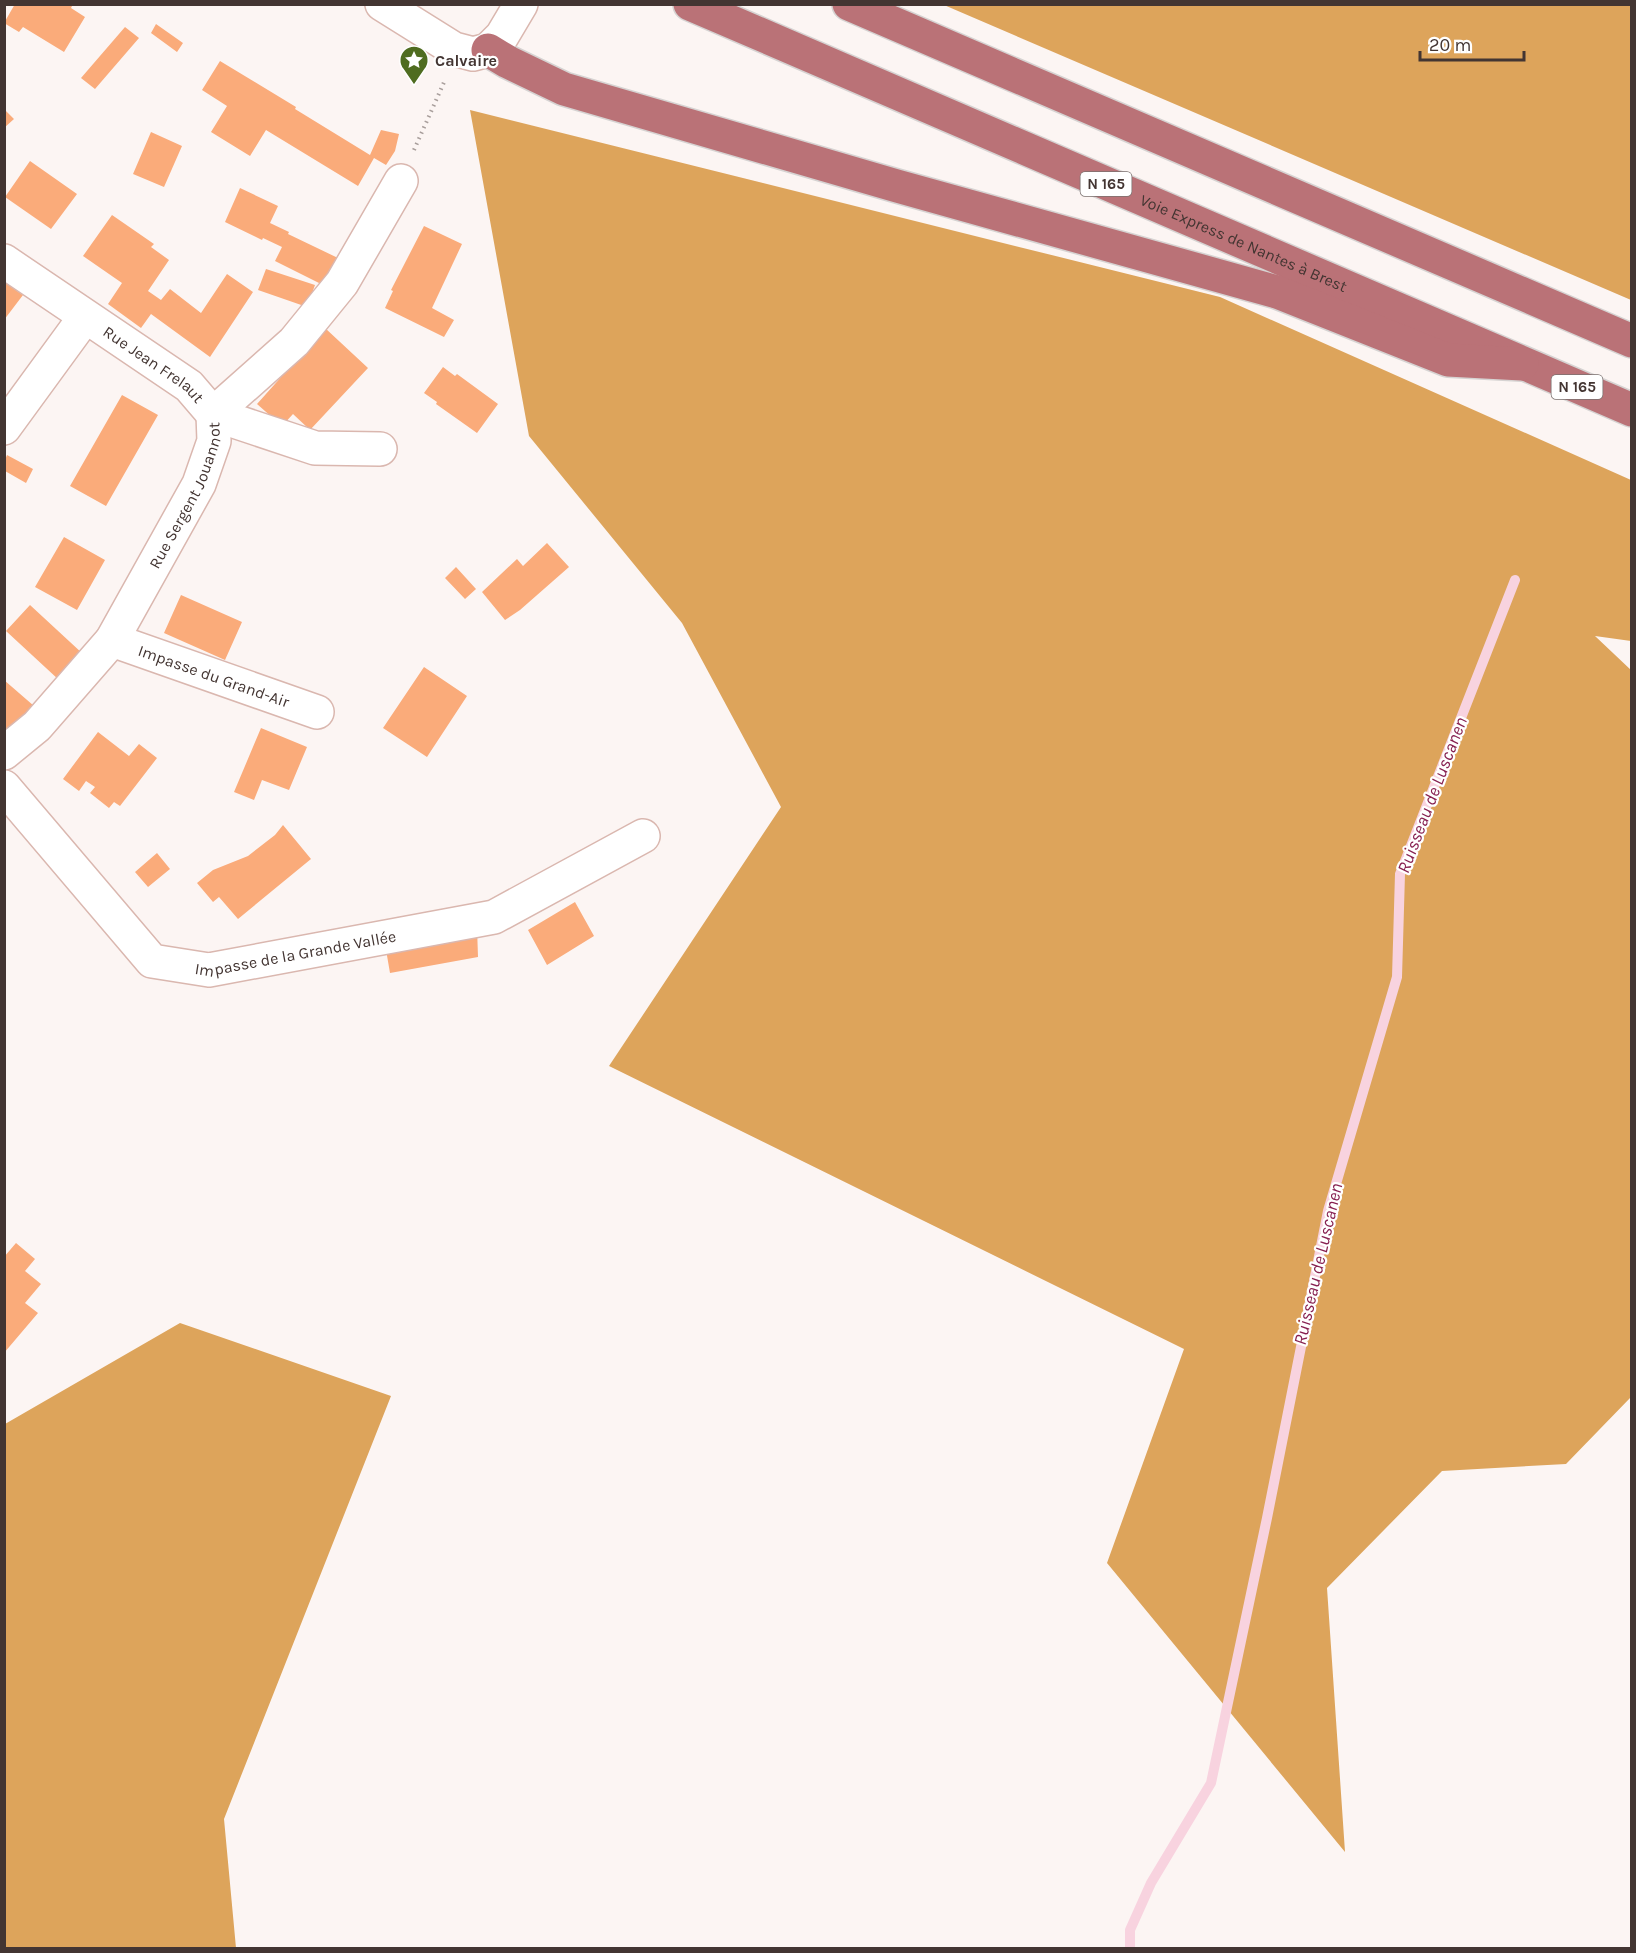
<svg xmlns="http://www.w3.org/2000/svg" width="1636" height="1953" viewBox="0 0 1636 1953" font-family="Karla,sans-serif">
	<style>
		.forest { fill: #dda45b }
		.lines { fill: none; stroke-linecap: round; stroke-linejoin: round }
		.stream { stroke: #f8d3df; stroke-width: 10 }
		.building { fill: #faab7a }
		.minor-casing { stroke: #dab7af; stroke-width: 36 }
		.highway-casing { stroke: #d6d3d2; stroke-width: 36 }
		.path { stroke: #a89e9b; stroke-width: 4; stroke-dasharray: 1.5 4.5; stroke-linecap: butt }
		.minor { stroke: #fff; stroke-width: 33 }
		.highway { stroke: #ba7277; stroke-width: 33 }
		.labels { text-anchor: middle; stroke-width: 4.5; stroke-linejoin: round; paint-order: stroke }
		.shield { fill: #fff; stroke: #7b7270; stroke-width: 1.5 }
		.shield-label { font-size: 15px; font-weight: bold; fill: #433532 }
		.poi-label { font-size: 16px; font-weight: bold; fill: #433532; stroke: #fff; text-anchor: start }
		.street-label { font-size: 16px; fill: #433532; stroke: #fff }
		.water-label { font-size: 18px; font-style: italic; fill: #872151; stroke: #fff }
	</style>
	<rect width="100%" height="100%" fill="#fcf5f3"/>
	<path class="forest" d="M944,5H1631V300Z
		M470,110L1220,297L1631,480V641L1595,636L1632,671L1631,1397L1566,1464L1442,1471L1327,1588L1345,1852L1107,1563L1184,1349L609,1066L781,807L682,623L529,436Z
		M180,1323L391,1396L224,1819L236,1948H5V1424Z"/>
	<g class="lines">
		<path class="stream" d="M1130,1948V1930L1151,1883L1211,1783L1267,1518L1328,1211L1397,977L1400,874L1515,580"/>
	</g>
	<path class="building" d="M15,4H73L71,8L85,17L64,52L23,27L19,32L4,23Z
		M156,24L183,43L177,52L151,33Z
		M125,27L139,38L95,89L81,78Z
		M220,61L296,107L295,109L370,155L381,130L399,134L395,151L386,165L374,158L358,186L266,130L250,156L211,132L227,106L202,90Z
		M4,109L14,119L4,128Z
		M151,132L182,146L164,187L133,174Z
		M30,161L77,194L51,229L5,197Z
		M240,188L278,206L270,223L289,232L288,234L338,258L325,286L275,261L282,247L263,238L262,240L225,222Z
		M112,215L154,244L151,247L169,260L148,291L161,300L170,289L201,313L227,274L253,292L210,357L151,314L141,328L108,304L122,283L83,256Z
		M424,226L462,244L432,308L454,320L444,337L385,308L393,291L391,290Z
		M266,269L315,285L307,307L258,290Z
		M4,282L23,295L4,320Z
		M325,328L368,368L310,430L293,414L282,426L257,404Z
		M443,367L455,376L457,374L498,404L477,433L436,404L437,402L424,393Z
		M122,395L158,415L106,506L70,486Z
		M7,455L33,469L26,483L5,471V460Z
		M64,537L105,560L77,610L35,587Z
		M547,543L569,567L520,610L505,620L482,592L517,559L523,566Z
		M456,567L476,589L465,599L445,578Z
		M181,595L242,622L225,660L164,633Z
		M30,605L83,654L59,680L6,631Z
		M424,667L467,696L427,757L383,728Z
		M4,680L34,706L4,732Z
		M261,728L307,747L289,790L262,780L254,800L234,792Z
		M98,732L129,756L139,744L157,758L120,806L114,802L109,808L90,793L95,787L86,781L79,791L63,779Z
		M283,825L311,859L238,919L219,897L213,902L197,883L213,870L248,856L275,835Z
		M157,853L170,869L148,887L135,872Z
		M575,902L594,936L547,965L528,930Z
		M477,927L478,957L390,973L385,944Z
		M16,1243L35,1259L25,1271L41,1284L25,1303L38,1313L4,1353V1257Z"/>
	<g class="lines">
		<g class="minor-casing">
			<g id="minor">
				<path d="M382,4L454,49L473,54L488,50L502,36L521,4"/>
				<path id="s1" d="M4,261L189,386L213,414L315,448L380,449"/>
				<path d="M4,428L85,317"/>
				<path id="s2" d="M112,640L317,712"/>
				<path id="s3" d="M4,753L37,726L112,640L199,484L214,441L213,414L294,342L342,283L401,181"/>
				<path id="s4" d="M4,787L152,961L209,970L494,917L643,836"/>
			</g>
		</g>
		<g class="highway-casing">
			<g id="highway">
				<path id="s5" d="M690,4L1632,410"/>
				<path d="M849,4L1632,341"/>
				<path d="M488,50L508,62L564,89L897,186L1277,292L1448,360L1522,364"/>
			</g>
		</g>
		<path class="path" d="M414,150L445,80"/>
		<use href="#minor" class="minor"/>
		<use href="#highway" class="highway"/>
	</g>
	<defs>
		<g id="sight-pin" transform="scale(1.5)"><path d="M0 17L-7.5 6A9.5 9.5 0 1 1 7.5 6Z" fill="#4f6c20" stroke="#fff"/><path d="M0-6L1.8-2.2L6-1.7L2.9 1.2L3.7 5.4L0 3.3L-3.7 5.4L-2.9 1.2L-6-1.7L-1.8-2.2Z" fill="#fff"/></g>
	</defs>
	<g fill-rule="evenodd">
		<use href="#sight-pin" x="414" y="60"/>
	</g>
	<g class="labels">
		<g class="shield">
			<rect x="1080.5" y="172" width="51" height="24" rx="4.5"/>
			<rect x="1551.5" y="375" width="51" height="24" rx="4.5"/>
		</g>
		<g class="shield-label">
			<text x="1106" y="189">N 165</text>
			<text x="1577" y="392">N 165</text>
		</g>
		<g class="poi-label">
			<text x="435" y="66">Calvaire</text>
		</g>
		<g class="street-label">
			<text dy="6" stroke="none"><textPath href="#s5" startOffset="603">Voie Express de Nantes à Brest</textPath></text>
			<text dy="6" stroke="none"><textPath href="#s1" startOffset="182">Rue Jean Frelaut</textPath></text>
			<text dy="6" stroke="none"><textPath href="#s3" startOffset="320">Rue Sergent Jouannot</textPath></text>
			<text dy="6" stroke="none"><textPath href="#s2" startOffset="108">Impasse du Grand-Air</textPath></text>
			<text dy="6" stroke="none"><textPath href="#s4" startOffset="374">Impasse de la Grande Vallée</textPath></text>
		</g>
		<g class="water-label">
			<text transform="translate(1432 795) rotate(-69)" y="6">Ruisseau de Luscanen</text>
			<text transform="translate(1318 1264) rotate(-77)" y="6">Ruisseau de Luscanen</text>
		</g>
	</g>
	<rect width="1636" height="1953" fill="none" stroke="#433532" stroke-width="12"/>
	<path d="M1420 51v9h104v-9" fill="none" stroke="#433532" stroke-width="3"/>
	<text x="1429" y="51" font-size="18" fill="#433532" stroke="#ffffff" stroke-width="4.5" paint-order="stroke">20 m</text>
</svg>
